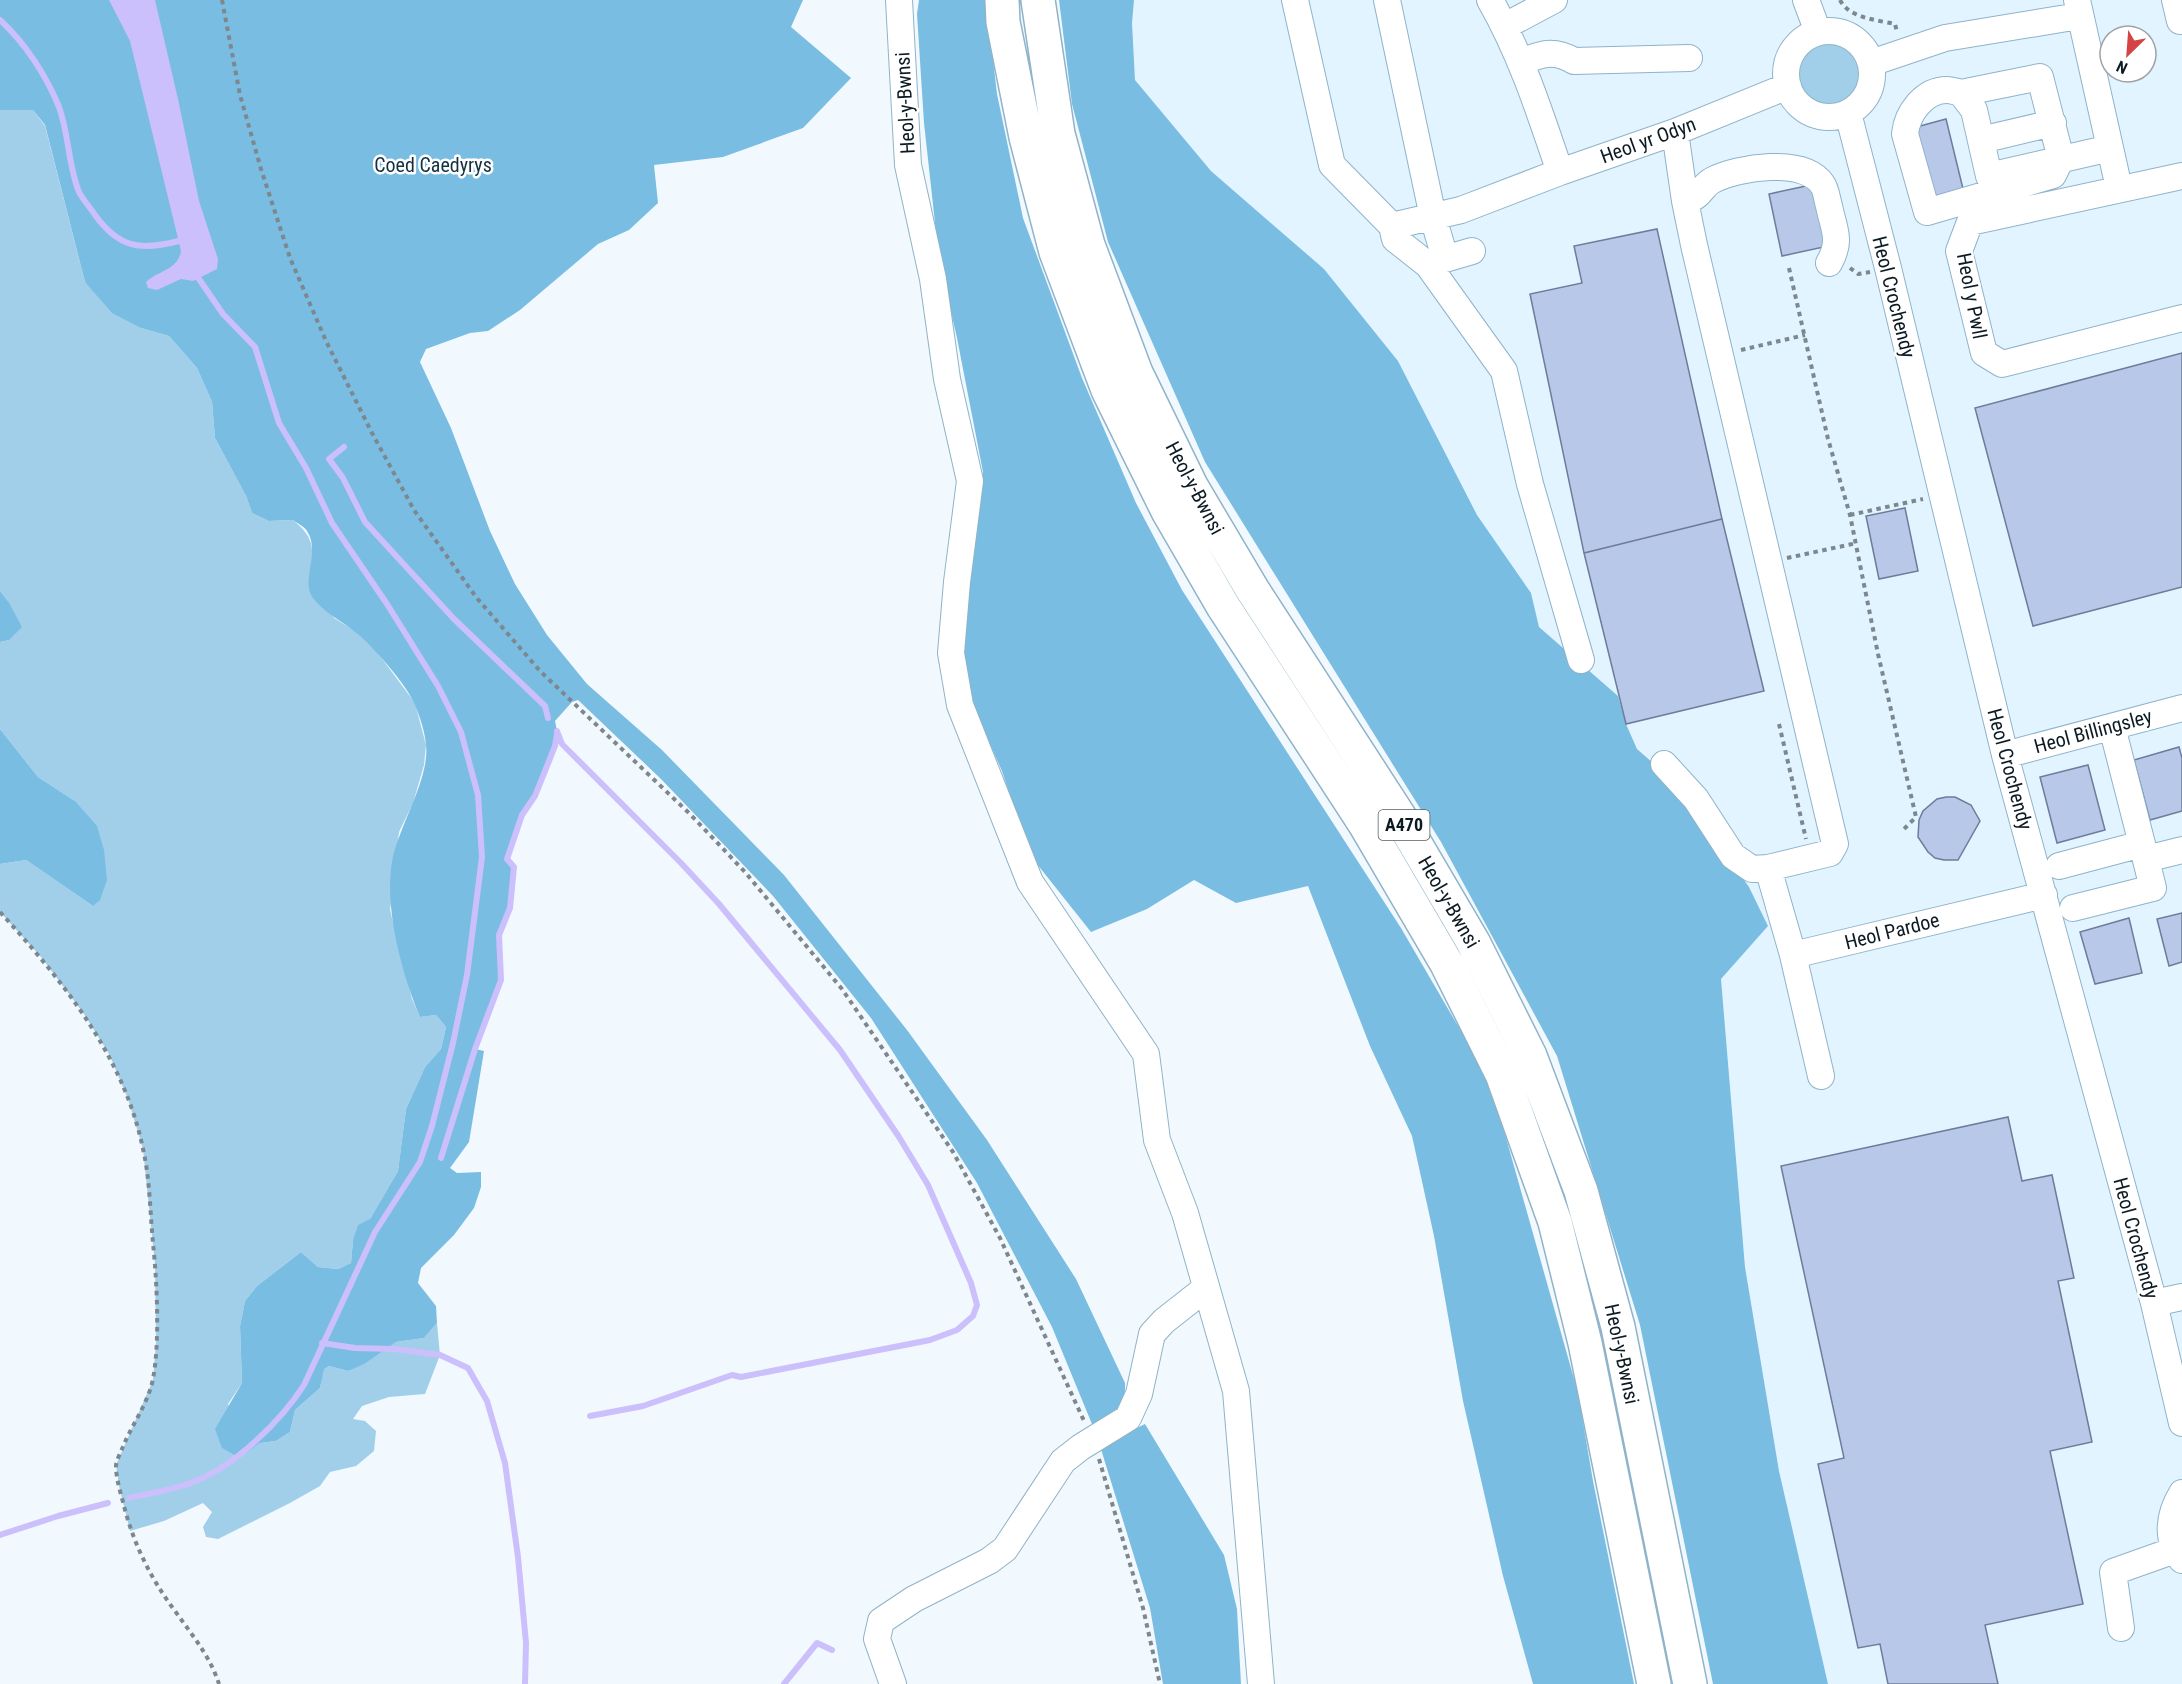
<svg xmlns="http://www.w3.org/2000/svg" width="2182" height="1684" viewBox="0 0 2182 1684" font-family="'Roboto Condensed',sans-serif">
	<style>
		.built { fill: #e2f4ff; fill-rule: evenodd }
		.green { fill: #a1cfea }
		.forest { fill: #7abde2 }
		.water { fill: #cbbffc }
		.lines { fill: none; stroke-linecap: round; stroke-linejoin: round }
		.stream { stroke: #cbbffc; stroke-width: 6 }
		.building { fill: #b8c8e9; stroke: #6d7c9a; stroke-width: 1.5 }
		.minor-casing { stroke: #8fb3c8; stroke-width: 28 }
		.highway-casing { stroke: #8fb3c8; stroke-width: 36 }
		.path { stroke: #7d878e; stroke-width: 4; stroke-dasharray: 4.5 4.5; stroke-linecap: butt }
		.minor { stroke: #fff; stroke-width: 26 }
		.highway { stroke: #fff; stroke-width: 33 }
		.labels { text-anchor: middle; stroke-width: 5; stroke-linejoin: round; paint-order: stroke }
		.shield { fill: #fff; stroke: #555f64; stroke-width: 1.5 }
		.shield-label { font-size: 18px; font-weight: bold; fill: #0c1a22 }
		.street-label { font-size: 20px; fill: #0c1a22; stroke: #fff }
		.park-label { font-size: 20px; fill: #123141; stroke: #fff }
	</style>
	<rect width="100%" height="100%" fill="#f2f9fe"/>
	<path class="built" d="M1134,0H2182V1684H1828L1779,1471L1745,1267L1721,979L1768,926L1749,887L1676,783L1637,749L1626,724L1618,696L1539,627L1531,593L1477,515L1398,361L1324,269L1211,171L1135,80L1132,23ZM2110,36H2146V72H2110Z"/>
	<path class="green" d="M1786 74a43 43 0 1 1 86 0a43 43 0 1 1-86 0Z
		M0,110H33L45,126L85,282L141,328L169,336L197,368L212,402L215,438L246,496L252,513L269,521L293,520C316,539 314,550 309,577L334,618L355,631L377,652L415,703L426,745L424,765L413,803L399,832L390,910L412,999L420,1017L436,1015L446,1027L441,1049L425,1067L406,1109L398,1171L370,1219L353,1240L351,1263L338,1269L318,1267L301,1252L257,1286L245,1301L240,1326L242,1383L228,1404L247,1453L260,1443L276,1441L290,1432L295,1410L320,1388L323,1369L329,1366L348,1371L396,1342L424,1338L437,1323L440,1355L425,1394L389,1397L362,1406L353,1419L365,1421L376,1431L374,1451L356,1466L330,1472L320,1486L290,1503L218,1539L206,1537L203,1527L212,1512L203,1503L164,1521L130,1531L119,1486L116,1465L153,1380L156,1342L155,1265L143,1149L128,1099L109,1054L84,1014L41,957L0,912V864L26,860L93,906L75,801L38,777L0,729V642L9,640L8,601L0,591Z"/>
	<path class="forest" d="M0,0H803L791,27L851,78L803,128L723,157L654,165L658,203L629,230L598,244L520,310L488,331L470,333L426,349L420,362L451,428L490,531L515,584L547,635L587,684L662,750L784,875L907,1030L987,1140L1076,1279L1125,1383C1126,1412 1115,1413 1094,1429L1052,1327L977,1183L871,1018L773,896L661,779L578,700L572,702L555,721L557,731L555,746L535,796L522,816L507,858L514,867L510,908L499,935L501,980L475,1049L484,1051L469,1142L450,1168L457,1173L481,1172V1187L474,1208L454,1235L421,1268L418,1283L436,1306L437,1323L424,1338L396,1342L364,1364L348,1371L329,1366L324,1369L320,1388L295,1410L290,1432L276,1441L260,1443L247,1453L236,1456L222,1448L215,1429L242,1383L240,1326L245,1301L257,1286L301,1252L318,1267L338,1269L351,1263L353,1240L358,1225L370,1219L398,1171L406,1109L425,1067L441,1049L446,1027L436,1015L420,1017C402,974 384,908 392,862C398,827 430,779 426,745C425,732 420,717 415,705C408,686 371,644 355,632C341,620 324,613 313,598C300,581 321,552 307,531C305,527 297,523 293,520L269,521L252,513L246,496L215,438L212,402L197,368L169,336L141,328L112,313L85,282L45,125L33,110H0Z
		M919,0H986L997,94L1023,218L1082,378L1136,503L1182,590L1401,928L1490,1081L1578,1393L1593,1481L1634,1684H1533L1503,1576L1463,1401L1434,1236L1412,1136L1370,1046L1308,886L1236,903L1194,880L1147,909L1091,932L1029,854L1002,771L972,704L963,659L968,551L980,507L983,472L957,338L939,259L924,123L917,14Z
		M1059,0H1134L1132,23L1135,80L1211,171L1324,269L1398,361L1477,515L1531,593L1539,627L1618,696L1626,724L1637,749L1676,783L1749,887L1768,926L1721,979L1745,1267L1779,1471L1828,1684H1713L1640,1325L1557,1056L1441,842L1205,462L1108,242L1072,104Z
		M0,591L8,601L22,627L9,640L0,642Z
		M0,729L38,777L75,801L97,826L104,850L107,880L100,900L93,906L26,860L0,864Z
		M1145,1424L1224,1555L1237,1609L1241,1684H1163L1150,1608L1100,1446Z"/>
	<path class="water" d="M109,0H155L178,99L199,201L218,259L217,269L193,281L181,279L157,290L148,288L146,282C159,270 178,270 181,251L130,41Z"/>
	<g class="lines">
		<path class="stream" d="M0,20C25,43 46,75 59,107C69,134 68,165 79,192C83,200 90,207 95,215C119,248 140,251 179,241
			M344,447L329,459L343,478L365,522L454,619L545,706L548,718
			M557,731L562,744L681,863L719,904L840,1050L899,1137L928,1185L971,1283L977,1305L973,1316L957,1330L930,1340L741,1377L732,1375L643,1406L590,1416
			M441,1158L475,1049L501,980L499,935L510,908L514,867L507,859L522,815L535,796L555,746L557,734
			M322,1343L355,1348L394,1349L440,1355L468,1368L487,1401L505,1463L518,1557L526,1643L525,1684
			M129,1498C150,1493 173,1490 193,1482C234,1467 281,1421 304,1385L375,1232L420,1162L432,1126L453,1043L467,975L482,857L478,795L461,732L438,686L387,604L332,523L306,468L279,423L255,347L223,314L199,279
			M0,1535L58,1516L108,1503
			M784,1684L817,1643L832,1650"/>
	</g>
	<path class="building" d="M1946,119L1965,197L1929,205L1909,129Z
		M1820,183L1833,245L1782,256L1769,194Z
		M1657,229L1722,519L1584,553L1530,294L1582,283L1574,246Z
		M2182,353V587L2033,626L1975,408Z
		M1905,508L1918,571L1879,579L1866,516Z
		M1722,519L1764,691L1626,724L1584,553Z
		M2179,747L2182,758V811L2150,820L2134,760Z
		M2088,765L2105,830L2057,843L2040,777Z
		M1946,797H1955L1971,805L1980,821L1958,860H1944L1935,858L1928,852L1918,837L1919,820L1923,811L1937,799Z
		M2182,913V962L2169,966L2157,919Z
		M2129,918L2142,973L2095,984L2080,932Z
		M2008,1117L2022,1181L2052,1175L2074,1278L2058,1281L2092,1442L2050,1451L2083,1604L1985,1625L1998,1684H1888L1880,1644L1858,1648L1818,1464L1844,1458L1781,1166Z"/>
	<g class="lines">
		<g class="minor-casing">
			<path id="minor" d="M899,0L908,165L933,279L947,379L970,481L957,582L951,653L960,705L1030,882L1146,1054L1157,1140L1185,1213L1236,1391L1261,1684
				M1295,0L1332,165L1392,226L1395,239L1428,265L1504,371L1530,484L1581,660
				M1387,0L1433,217L1445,258
				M1490,0C1521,54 1540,113 1560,172
				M1806,0L1818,32
				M2077,0L2119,188
				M2175,0L2180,21
				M1505,26L1554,0
				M1786 74a43 43 0 1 1 86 0a43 43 0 1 1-86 0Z
				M1520,62C1541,54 1553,49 1574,61L1689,58
				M1871,63L1945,38L2079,16
				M2040,77L2061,159L2053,175L1927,212L1905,134C1907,113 1924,90 1947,90C1954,90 1959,94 1966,92C1991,87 2015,82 2040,77Z
				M1961,93L1974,110L1989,176L2110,148
				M1848,113L1888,268L2005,755L2154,1303L2182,1423
				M1675,132L1685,201L1694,245L1835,844L1830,853L1768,868L1793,955L2044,895
				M1981,140L2053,123
				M2182,176L1970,222L1959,251L1984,353L2002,364L2182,318
				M1685,201C1703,196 1701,186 1713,180C1738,167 1804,157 1822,184C1826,189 1827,199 1829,206C1834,230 1842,240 1829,263
				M1392,226L1461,210L1560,172L1675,132L1788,86
				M1431,263L1472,251
				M2005,755L2182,708
				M1664,764L1696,799L1733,856L1752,869L1768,868
				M2146,859L2182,850
				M2059,866L2142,844L2112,727
				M2073,908L2153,888L2142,844
				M1793,955L1821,1076
				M2154,1303L2182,1297
				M2182,1493C2169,1514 2165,1539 2182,1560
				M2121,1628L2113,1572L2175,1550
				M893,1684L877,1639L881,1621L914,1599L989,1561L1005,1549L1063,1461L1081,1447L1128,1418L1139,1394L1152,1334L1164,1321L1206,1288"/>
		</g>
		<g class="highway-casing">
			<path id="highway" d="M1002,0L1003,22L1026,137L1056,252L1108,390L1168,511L1223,606L1365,824L1447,964L1502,1074L1555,1222L1585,1343L1654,1684
				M1038,0L1058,134L1088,245L1136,373L1191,486L1252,589L1399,816L1473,942L1530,1056L1581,1191L1618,1327L1690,1684"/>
		</g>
		<path class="path" d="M222,0L240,95L261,169L290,258L326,341L372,433L414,510L476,597L540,671L690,814L745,872L842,989L953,1152L1000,1238L1084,1421
			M1840,0C1849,18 1877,20 1895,24L1897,32
			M1789,268L1828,439L1850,515L1878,654L1916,817L1904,829
			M1850,268L1858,274L1870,272
			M1741,350L1805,335
			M1850,515L1923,499
			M1787,558L1857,543
			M1779,724L1806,839
			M0,912C62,980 124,1056 143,1149C150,1179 150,1212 153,1243C157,1282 160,1342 153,1379C148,1404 131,1426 122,1449C120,1454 116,1461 116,1466C116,1479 121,1494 124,1506C134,1545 151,1579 175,1611C192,1635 210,1656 219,1684
			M1099,1459L1143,1608L1160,1684"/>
		<use href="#minor" class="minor"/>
		<use href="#highway" class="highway"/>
	</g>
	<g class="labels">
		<rect class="shield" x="1378.5" y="810" width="51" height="30" rx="4.5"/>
		<g class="shield-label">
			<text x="1404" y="831">A470</text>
		</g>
		<g class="street-label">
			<text transform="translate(905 103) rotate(-93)" y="7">Heol-y-Bwnsi</text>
			<text transform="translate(1648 140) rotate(-20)" y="7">Heol yr Odyn</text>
			<text transform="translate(1972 296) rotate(79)" y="7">Heol y Pwll</text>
			<text transform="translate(1894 297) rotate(76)" y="7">Heol Crochendy</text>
			<text transform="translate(1195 488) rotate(62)" y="7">Heol-y-Bwnsi</text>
			<text transform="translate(2093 731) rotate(-15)" y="7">Heol Billingsley</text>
			<text transform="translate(2010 769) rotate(75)" y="7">Heol Crochendy</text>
			<text transform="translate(1449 902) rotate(60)" y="7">Heol-y-Bwnsi</text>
			<text transform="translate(1892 931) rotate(-14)" y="7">Heol Pardoe</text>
			<text transform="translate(2136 1238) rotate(75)" y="7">Heol Crochendy</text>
			<text transform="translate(1622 1354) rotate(78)" y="7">Heol-y-Bwnsi</text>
		</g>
		<g class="park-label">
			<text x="433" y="172">Coed Caedyrys</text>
		</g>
	</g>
	<g transform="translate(2128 54) rotate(205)"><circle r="28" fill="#ffffff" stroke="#9ea3a7" stroke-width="1.5"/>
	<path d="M0-4.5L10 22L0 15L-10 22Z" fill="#d44444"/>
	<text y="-9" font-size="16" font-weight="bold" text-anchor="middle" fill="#0c1a22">N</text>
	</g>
</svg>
